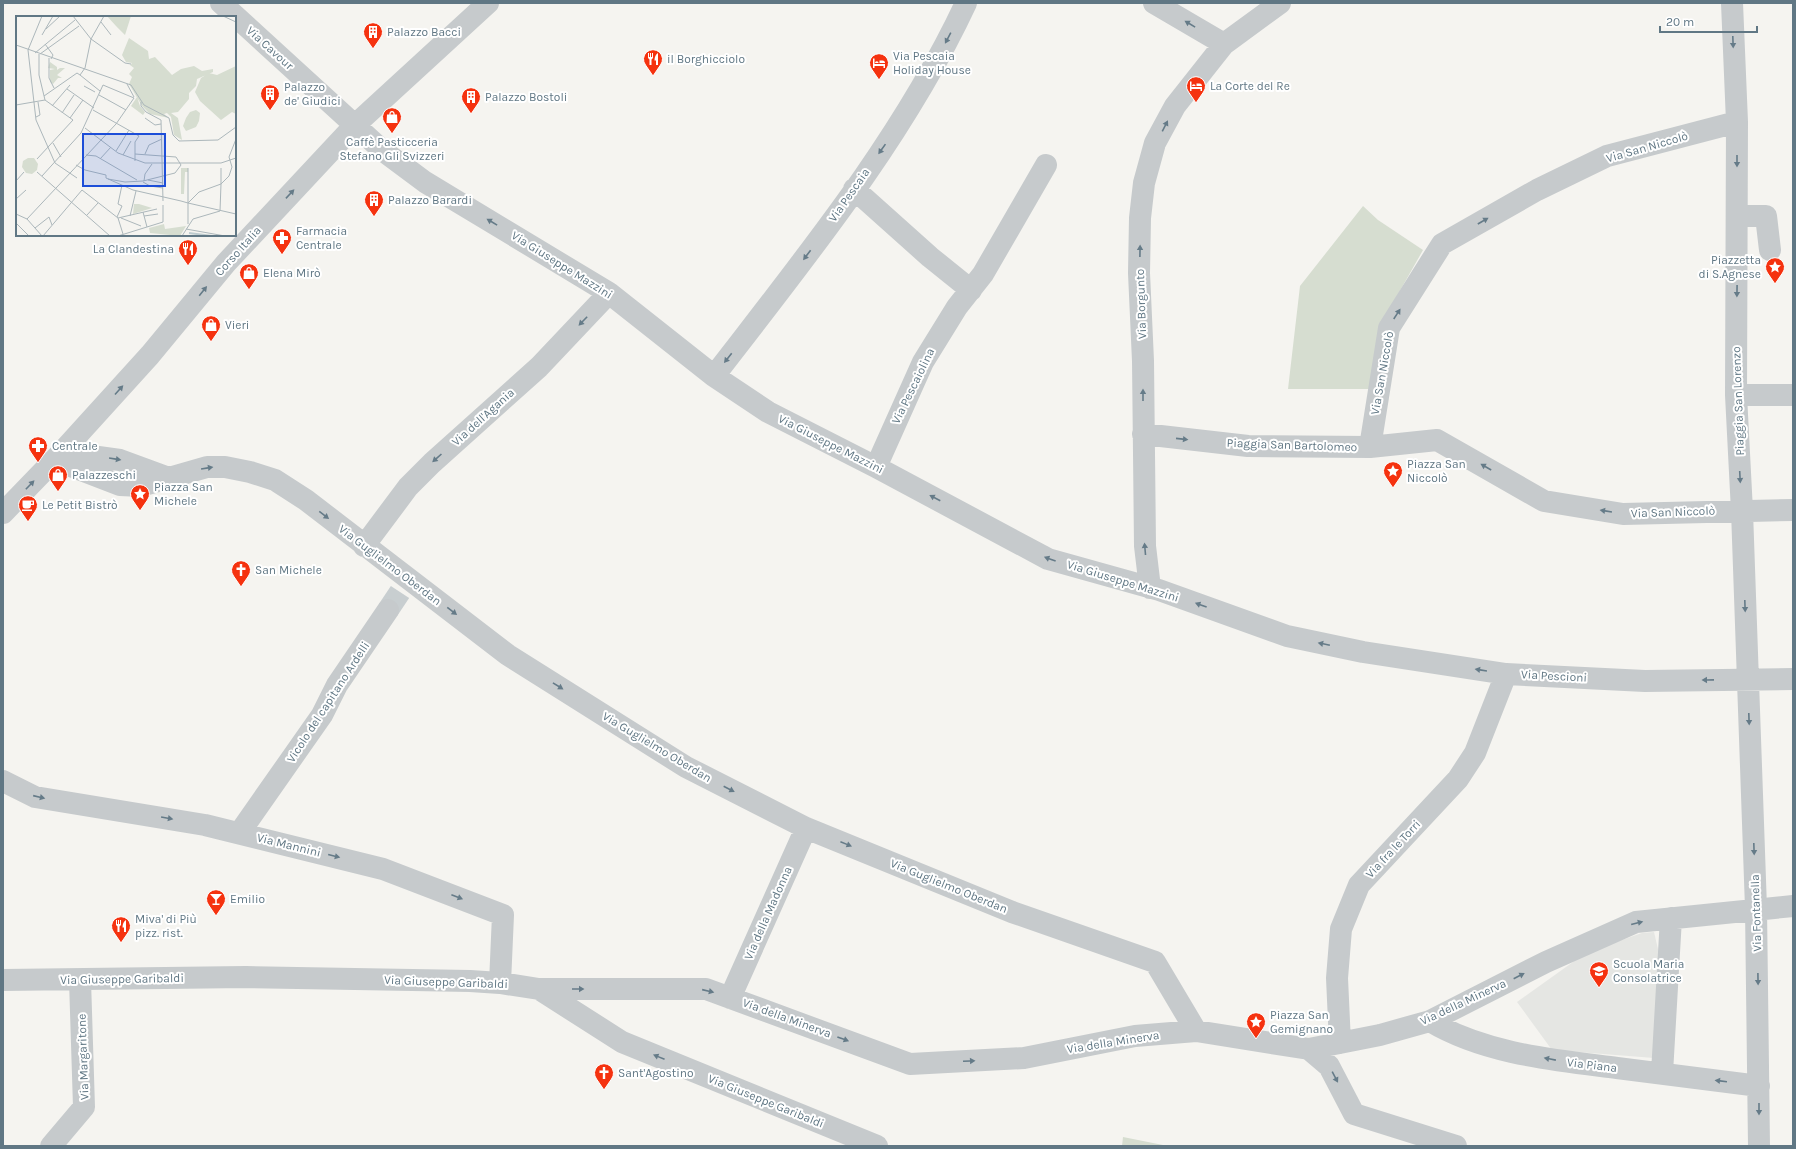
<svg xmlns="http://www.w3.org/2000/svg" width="1796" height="1149" viewBox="0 0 1796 1149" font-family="Karla,sans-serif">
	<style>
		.built { fill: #e5e6e3 }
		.green { fill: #d6ddd0 }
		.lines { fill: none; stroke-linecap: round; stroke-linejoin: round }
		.minor-tunnel { stroke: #c8ced0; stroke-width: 22; stroke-dasharray: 22 11; stroke-linecap: butt }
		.minor { stroke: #c6cacc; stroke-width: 22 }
		.oneway { fill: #657b88 }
		.labels { text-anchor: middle; stroke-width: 4; stroke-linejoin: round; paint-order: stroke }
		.poi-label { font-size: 12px; fill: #607784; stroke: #fff; text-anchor: start }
		.street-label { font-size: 12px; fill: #607784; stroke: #fff }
		.inset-river { fill: none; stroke: #bdcbcf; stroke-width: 2 }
		.inset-road { fill: none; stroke: #acb7bb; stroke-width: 1 }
		.view { fill: #1d4ed8; fill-opacity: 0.15; stroke: #1d4ed8; stroke-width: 2 }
		.inset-edge { fill: none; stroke: #607784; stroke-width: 2 }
	</style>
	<rect width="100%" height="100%" fill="#f5f4f0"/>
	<path class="built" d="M1654,932L1664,975L1654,1058L1552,1050L1517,1002L1587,952L1642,933Z"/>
	<path class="green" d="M1363,206L1378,220L1423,250L1380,326L1369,389H1288L1300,286Z
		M1123,1137L1168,1146H1122Z"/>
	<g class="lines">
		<path class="minor-tunnel" d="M388,610L400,592"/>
		<path class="minor" d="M221,3L382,150L425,182L609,293L714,376L768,412L876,467L1048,559L1159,590L1287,636L1363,652L1506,674L1645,681L1793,679
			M1154,3L1224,44
			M1732,3L1737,122L1736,395L1742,511L1756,908L1759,1146
			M854,189L930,257L971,290
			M1738,216H1766L1770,250
			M714,376C805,258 903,138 966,3
			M1736,395H1793
			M1143,434L1248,446L1370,447L1437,440L1544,501L1623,514L1793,510
			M1370,447L1389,328L1442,244L1537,190L1607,156L1737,122
			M62,452L120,460L169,478
			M55,460L120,485L141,486L207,467H225L250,472L275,480L306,500L508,655L686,767L806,828L1012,912L1155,962L1196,1031
			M876,467L923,362L957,307L983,274L1046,165
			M3,513L62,452L150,355L226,263L355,125L488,3
			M364,546L408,487L432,463L539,367L609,293
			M1150,588L1145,546L1143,361L1139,273L1140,218L1144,183L1155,143L1175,106L1224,44L1280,3
			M3,781L35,797L205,825L383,869L503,915L500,983
			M240,832L322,715L337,685L388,610
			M3,980L246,977L470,981L500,983L539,989L622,1042L877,1146
			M539,989H706L910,1064L1024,1058L1135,1036L1196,1031L1309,1049L1380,1035L1430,1021L1546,962L1636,922L1793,906
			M730,998L806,828
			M1430,1021C1485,1054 1555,1060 1617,1068C1665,1074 1712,1080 1759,1086
			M1340,1043L1337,978L1341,929L1359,885L1458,779L1475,753L1506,674
			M1309,1049L1329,1066L1354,1114L1456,1146
			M1662,1073L1671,918
			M51,1146L84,1107L80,980"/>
	</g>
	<defs><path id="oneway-solid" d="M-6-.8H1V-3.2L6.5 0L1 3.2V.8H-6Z"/></defs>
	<g class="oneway">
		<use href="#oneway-solid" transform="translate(1190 24) rotate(-149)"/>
		<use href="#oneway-solid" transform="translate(948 38) rotate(118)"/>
		<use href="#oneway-solid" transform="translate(1733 42) rotate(88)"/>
		<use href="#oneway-solid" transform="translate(1165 126) rotate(-63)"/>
		<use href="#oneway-solid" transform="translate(882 149) rotate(125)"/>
		<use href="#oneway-solid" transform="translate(1737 161) rotate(90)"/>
		<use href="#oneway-solid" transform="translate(290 194) rotate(-47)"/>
		<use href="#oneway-solid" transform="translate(1483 221) rotate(-30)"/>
		<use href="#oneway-solid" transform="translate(492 222) rotate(-149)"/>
		<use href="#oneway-solid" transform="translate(1140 251) rotate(-89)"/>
		<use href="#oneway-solid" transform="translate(807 255) rotate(127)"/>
		<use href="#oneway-solid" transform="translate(203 291) rotate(-51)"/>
		<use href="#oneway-solid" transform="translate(1737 291) rotate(91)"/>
		<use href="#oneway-solid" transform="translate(1397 314) rotate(-57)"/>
		<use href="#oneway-solid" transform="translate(583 321) rotate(134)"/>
		<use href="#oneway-solid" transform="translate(728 358) rotate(128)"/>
		<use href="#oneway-solid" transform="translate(119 390) rotate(-48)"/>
		<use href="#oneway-solid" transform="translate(1143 395) rotate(-90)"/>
		<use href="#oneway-solid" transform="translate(1182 439) rotate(6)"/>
		<use href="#oneway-solid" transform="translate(437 458) rotate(138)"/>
		<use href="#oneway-solid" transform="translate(115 459) rotate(9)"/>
		<use href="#oneway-solid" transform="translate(1486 467) rotate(-150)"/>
		<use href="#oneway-solid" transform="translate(207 468) rotate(-9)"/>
		<use href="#oneway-solid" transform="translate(1740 477) rotate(87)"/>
		<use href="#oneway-solid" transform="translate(30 485) rotate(-46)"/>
		<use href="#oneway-solid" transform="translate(935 498) rotate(-152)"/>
		<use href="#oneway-solid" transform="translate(1606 511) rotate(-171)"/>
		<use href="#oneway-solid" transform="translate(324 515) rotate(38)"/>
		<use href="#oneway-solid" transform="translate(1145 549) rotate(-95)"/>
		<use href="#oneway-solid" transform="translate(1050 559) rotate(-160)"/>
		<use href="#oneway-solid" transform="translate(1201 605) rotate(-160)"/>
		<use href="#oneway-solid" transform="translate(1745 606) rotate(88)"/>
		<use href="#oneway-solid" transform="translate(452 611) rotate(38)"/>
		<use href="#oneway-solid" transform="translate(1324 644) rotate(-168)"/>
		<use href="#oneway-solid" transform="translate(1481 670) rotate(-171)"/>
		<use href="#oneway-solid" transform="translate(1708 680) rotate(179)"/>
		<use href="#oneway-solid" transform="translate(558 686) rotate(32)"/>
		<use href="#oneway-solid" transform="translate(1749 719) rotate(88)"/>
		<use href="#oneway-solid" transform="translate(729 789) rotate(27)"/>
		<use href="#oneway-solid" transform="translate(39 797) rotate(13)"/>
		<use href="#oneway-solid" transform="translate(167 818) rotate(10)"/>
		<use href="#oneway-solid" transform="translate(846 844) rotate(22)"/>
		<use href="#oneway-solid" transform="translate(1754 849) rotate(88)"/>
		<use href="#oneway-solid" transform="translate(334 856) rotate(14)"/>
		<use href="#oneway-solid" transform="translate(457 897) rotate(21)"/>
		<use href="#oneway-solid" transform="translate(1637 923) rotate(-14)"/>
		<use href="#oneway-solid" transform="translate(1519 976) rotate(-27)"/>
		<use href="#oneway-solid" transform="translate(1758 979) rotate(89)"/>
		<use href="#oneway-solid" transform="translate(578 989)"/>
		<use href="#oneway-solid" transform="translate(708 991) rotate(13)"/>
		<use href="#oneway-solid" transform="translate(843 1039) rotate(20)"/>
		<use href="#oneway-solid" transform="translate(659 1057) rotate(-158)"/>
		<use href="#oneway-solid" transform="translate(1550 1059) rotate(-169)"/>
		<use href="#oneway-solid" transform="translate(969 1061) rotate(-3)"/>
		<use href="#oneway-solid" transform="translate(1335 1077) rotate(62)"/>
		<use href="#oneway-solid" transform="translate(1721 1081) rotate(-173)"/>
		<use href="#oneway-solid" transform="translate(1759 1109) rotate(90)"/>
	</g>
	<defs>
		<g id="building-pin" transform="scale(1)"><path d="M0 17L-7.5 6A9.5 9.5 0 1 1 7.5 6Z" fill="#f5320f" stroke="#fff"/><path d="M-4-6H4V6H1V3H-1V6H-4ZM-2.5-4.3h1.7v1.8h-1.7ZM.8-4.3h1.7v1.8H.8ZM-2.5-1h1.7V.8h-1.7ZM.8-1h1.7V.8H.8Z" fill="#fff"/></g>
		<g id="restaurant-pin" transform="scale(1)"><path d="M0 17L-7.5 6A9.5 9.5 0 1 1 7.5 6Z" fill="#f5320f" stroke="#fff"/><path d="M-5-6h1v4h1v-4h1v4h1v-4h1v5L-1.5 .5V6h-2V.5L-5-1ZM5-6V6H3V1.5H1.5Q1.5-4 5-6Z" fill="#fff"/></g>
		<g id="hotel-pin" transform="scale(1)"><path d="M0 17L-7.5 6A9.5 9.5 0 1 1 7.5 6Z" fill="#f5320f" stroke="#fff"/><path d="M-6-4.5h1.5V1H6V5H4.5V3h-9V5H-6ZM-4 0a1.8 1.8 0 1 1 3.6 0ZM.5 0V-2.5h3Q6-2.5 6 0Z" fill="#fff"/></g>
		<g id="shop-pin" transform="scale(1)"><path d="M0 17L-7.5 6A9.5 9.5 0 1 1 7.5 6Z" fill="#f5320f" stroke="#fff"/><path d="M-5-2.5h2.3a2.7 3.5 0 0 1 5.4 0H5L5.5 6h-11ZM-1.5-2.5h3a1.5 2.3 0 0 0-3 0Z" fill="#fff"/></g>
		<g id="pharmacy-pin" transform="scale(1)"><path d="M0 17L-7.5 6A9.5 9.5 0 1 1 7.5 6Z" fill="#f5320f" stroke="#fff"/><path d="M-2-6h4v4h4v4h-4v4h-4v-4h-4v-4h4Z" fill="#fff"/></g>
		<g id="sight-pin" transform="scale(1)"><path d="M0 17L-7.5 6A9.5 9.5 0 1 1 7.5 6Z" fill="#f5320f" stroke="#fff"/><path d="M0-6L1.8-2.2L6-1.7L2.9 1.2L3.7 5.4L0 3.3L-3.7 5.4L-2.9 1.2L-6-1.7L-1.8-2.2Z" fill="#fff"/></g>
		<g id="cafe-pin" transform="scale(1)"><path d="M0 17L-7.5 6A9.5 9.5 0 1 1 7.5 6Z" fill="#f5320f" stroke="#fff"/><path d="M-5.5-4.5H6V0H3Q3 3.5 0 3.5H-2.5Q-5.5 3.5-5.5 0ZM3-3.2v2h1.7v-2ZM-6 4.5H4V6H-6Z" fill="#fff"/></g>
		<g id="church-pin" transform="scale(1)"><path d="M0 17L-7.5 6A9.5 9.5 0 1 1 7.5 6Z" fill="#f5320f" stroke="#fff"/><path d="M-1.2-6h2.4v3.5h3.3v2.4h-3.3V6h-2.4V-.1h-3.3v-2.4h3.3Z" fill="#fff"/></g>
		<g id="bar-pin" transform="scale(1)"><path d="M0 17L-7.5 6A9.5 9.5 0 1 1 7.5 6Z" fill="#f5320f" stroke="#fff"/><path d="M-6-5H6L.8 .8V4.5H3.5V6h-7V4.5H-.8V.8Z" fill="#fff"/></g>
		<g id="school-pin" transform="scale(1)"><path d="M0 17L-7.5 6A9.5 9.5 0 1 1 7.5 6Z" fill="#f5320f" stroke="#fff"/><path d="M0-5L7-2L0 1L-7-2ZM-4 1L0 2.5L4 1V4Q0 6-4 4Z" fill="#fff"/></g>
	</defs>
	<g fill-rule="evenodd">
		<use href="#building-pin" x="373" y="32"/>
		<use href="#restaurant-pin" x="653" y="59"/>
		<use href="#hotel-pin" x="879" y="63"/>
		<use href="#hotel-pin" x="1196" y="86"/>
		<use href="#building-pin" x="270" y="94"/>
		<use href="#building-pin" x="471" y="97"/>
		<use href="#shop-pin" x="392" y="117"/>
		<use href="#building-pin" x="374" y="200"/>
		<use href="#pharmacy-pin" x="282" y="238"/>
		<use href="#restaurant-pin" x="188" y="249"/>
		<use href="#sight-pin" x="1775" y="267"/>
		<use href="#shop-pin" x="249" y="273"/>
		<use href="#shop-pin" x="211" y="325"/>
		<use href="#pharmacy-pin" x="38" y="446"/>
		<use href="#sight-pin" x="1393" y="471"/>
		<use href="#shop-pin" x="58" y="475"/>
		<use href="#sight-pin" x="140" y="494"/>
		<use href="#cafe-pin" x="28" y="505"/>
		<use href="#church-pin" x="241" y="570"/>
		<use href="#bar-pin" x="216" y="899"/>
		<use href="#restaurant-pin" x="121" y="926"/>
		<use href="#school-pin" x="1599" y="971"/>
		<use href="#sight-pin" x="1256" y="1022"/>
		<use href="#church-pin" x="604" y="1073"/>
	</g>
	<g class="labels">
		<g class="poi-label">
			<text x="387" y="36">Palazzo Bacci</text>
			<text x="893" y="60">Via Pescaia<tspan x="893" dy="14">Holiday House</tspan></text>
			<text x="667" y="63">il Borghicciolo</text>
			<text x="1210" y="90">La Corte del Re</text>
			<text x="284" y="91">Palazzo<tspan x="284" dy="14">de' Giudici</tspan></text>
			<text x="485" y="101">Palazzo Bostoli</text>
			<text x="392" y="146" text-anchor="middle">Caffè Pasticceria<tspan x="392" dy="14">Stefano Gli Svizzeri</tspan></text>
			<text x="388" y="204">Palazzo Barardi</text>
			<text x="296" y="235">Farmacia<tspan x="296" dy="14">Centrale</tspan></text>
			<text x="174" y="253" text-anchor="end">La Clandestina</text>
			<text x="1761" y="264" text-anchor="end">Piazzetta<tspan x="1761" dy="14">di S.Agnese</tspan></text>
			<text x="263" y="277">Elena Mirò</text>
			<text x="225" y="329">Vieri</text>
			<text x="52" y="450">Centrale</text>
			<text x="1407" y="468">Piazza San<tspan x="1407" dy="14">Niccolò</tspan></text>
			<text x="72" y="479">Palazzeschi</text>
			<text x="154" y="491">Piazza San<tspan x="154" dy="14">Michele</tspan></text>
			<text x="42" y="509">Le Petit Bistrò</text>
			<text x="255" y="574">San Michele</text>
			<text x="230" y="903">Emilio</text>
			<text x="135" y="923">Miva' di Più<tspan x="135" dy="14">pizz. rist.</tspan></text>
			<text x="1613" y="968">Scuola Maria<tspan x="1613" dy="14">Consolatrice</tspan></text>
			<text x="1270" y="1019">Piazza San<tspan x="1270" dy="14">Gemignano</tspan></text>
			<text x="618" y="1077">Sant'Agostino</text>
		</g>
		<g class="street-label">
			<text transform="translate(270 48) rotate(42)" y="4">Via Cavour</text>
			<text transform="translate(1647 147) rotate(-16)" y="4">Via San Niccolò</text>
			<text transform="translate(849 195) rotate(-55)" y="4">Via Pescaia</text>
			<text transform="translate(238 251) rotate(-48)" y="4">Corso Italia</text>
			<text transform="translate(562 265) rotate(32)" y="4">Via Giuseppe Mazzini</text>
			<text transform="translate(1141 304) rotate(-92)" y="4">Via Borgunto</text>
			<text transform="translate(1382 373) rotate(-80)" y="4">Via San Niccolò</text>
			<text transform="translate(913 386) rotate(-64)" y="4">Via Pescaiolina</text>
			<text transform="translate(1738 401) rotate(-92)" y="4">Piaggia San Lorenzo</text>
			<text transform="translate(483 417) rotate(-42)" y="4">Via dell'Agania</text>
			<text transform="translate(831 444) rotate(27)" y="4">Via Giuseppe Mazzini</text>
			<text transform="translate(1292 445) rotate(2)" y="4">Piaggia San Bartolomeo</text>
			<text transform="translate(1673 512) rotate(-2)" y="4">Via San Niccolò</text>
			<text transform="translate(390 565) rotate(37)" y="4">Via Guglielmo Oberdan</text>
			<text transform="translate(1123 581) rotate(17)" y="4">Via Giuseppe Mazzini</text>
			<text transform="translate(1554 676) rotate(3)" y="4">Via Pescioni</text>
			<text transform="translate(328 702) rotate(-57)" y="4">Vicolo del capitano Ardelli</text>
			<text transform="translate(657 747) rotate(31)" y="4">Via Guglielmo Oberdan</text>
			<text transform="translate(289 845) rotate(14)" y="4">Via Mannini</text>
			<text transform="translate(1393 849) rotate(-47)" y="4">Via fra le Torri</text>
			<text transform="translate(949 886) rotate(22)" y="4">Via Guglielmo Oberdan</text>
			<text transform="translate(768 913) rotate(-66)" y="4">Via della Madonna</text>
			<text transform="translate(1756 913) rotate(-92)" y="4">Via Fontanella</text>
			<text transform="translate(122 979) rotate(-1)" y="4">Via Giuseppe Garibaldi</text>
			<text transform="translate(446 982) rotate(2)" y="4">Via Giuseppe Garibaldi</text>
			<text transform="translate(1463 1002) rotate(-25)" y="4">Via della Minerva</text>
			<text transform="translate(787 1018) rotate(20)" y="4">Via della Minerva</text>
			<text transform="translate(1113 1042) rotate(-9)" y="4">Via della Minerva</text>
			<text transform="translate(83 1057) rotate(-92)" y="4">Via Margaritone</text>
			<text transform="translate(1592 1065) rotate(7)" y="4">Via Piana</text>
			<text transform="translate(766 1101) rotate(22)" y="4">Via Giuseppe Garibaldi</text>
		</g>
	</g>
	<g transform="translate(16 16)">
		<rect width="220" height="220" fill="#f5f4f0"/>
		<path d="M91,0H115L109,19L100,10ZM113,22L132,35L133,43L139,41L156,59L165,53L178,50L186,55L197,53V56L181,63L180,70L173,77V83L162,96L155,97L162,102L166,124L158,119L155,101L151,97L148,98L153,102L134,98L126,90L113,68L116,61L113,58L118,52L114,49L116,47L110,46L106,39ZM34,46L41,51V54L44,52H49L41,59L46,62H42L37,68L34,66V54L39,53L32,52ZM220,50V98L216,96L205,104L184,85L179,76L185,62L193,57L201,59ZM121,81L124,90L129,96L127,99L115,90ZM180,94L184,97L183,105L180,111L170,115L167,110L170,102L174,96ZM12,142H18L22,148L21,154L16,158L10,157L6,151L7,145ZM165,152H172V156H169L168,178H165ZM118,188H123L136,192L117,198ZM148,208L149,213L170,210L164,220L134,217L133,212Z" fill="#d6ddd0"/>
		<path class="inset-river" d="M173,217L196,220"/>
		<path class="inset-road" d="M26,0L12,34L20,104L39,147L61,162M57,0L75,23L109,47L115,48M207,0L220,6M85,6L95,19M30,13L44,0M26,19L37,0M29,28L37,39L35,43M0,29L115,69L128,89L153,102L157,119L163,125L202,124L220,111M19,37L59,4M24,38L63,10M33,42V62L38,72M64,59L69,52L75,23L88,0M64,59L84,75M111,68L118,81M68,70L79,76M51,73L78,92M83,79L110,94M28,80L61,57L64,59M125,86V90L130,96L145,104L147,185M0,89L29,84M36,90L54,69M77,94L123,120L119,126V145M46,97L58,79M20,101L24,99L22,86M54,102L67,84M129,102L139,109L145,108M69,112L102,137L129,147H205L220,142M37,127L45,141M100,135L113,114M119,138L160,141L165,149M129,138L133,129L146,123M70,139L80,140L121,164M107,139L115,125M21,143L57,104L29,84L23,59V38M84,143L95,131M60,149L69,154L90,159V162L117,174L165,185M205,152V168M21,156L94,220M26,160L65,117L87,69L118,82M92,163L109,166L127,165L159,157L165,149M132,164L147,167M0,165L8,156M128,165L129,158L136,148M127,166L134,170L147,172M0,183L10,174M165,185L172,187V152M172,187L183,176L205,168L213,160L216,151L213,141L220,123M172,187L220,198M172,187V208M204,195L205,168M127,196L131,211M0,198L11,203L26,220M71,199L82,187M114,200L120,175M128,200L142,198M101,201L106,190L102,188L106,169M102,202L141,193M102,202L107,218M105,202L125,210M11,203L100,108L118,82M0,207L13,220M19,212L33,201L36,209M170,213L209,220M27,220L66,174L102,202M102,220L147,206V189M166,220L177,203L204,195"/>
		<path class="view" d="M67,118H149V170H67Z"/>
		<rect width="220" height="220" class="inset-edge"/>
	</g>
	<rect width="1796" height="1149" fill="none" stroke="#607784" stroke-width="8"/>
	<path d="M1660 26v6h97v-6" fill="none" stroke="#607784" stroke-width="2"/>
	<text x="1666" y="26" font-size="12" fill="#607784" stroke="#ffffff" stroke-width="3" paint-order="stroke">20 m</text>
</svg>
